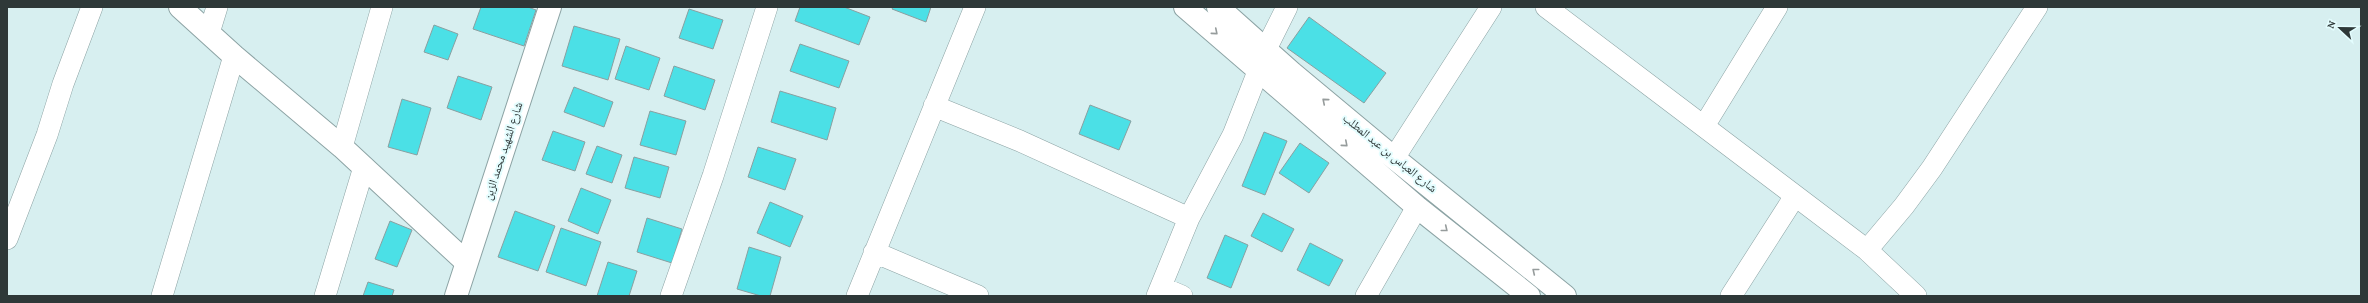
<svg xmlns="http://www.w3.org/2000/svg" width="2368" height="303" viewBox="0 0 2368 303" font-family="'Crimson Pro','Noto Naskh Arabic',serif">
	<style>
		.building { fill: #4be0e6; stroke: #89a0a1 }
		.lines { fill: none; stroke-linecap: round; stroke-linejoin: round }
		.minor-casing { stroke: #8ca3a4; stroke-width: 22 }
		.tertiary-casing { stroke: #8ca3a4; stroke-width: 24 }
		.minor { stroke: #fff; stroke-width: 21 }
		.tertiary { stroke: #fff; stroke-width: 22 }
		.oneway { stroke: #969c9c }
		.labels { text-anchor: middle; stroke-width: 4; stroke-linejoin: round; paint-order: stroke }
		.street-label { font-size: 12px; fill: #2e3838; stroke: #e4fdfe }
	</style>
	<rect width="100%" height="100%" fill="#d7eff0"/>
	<path class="building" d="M481,7H528L536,10L524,46L473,29Z
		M800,7H844L870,17L859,45L795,21Z
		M893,7H931L926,22L892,9Z
		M689,9L723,20L713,49L679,38Z
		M1309,17L1386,73L1364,103L1287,48Z
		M434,25L458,34L448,60L424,52Z
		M574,26L620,39L608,80L562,66Z
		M800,44L849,61L839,88L790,71Z
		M626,46L660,58L649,90L615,79Z
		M674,66L715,80L705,110L664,96Z
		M458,76L492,87L481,120L447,108Z
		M574,87L613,102L604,127L564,112Z
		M780,91L836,108L827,140L771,122Z
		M402,99L431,108L417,155L388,147Z
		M1090,105L1131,121L1119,150L1079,134Z
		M650,111L686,121L676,155L640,145Z
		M553,131L585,142L575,171L542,160Z
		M1264,132L1287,141L1265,195L1242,186Z
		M1300,143L1329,163L1309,193L1279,173Z
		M597,146L622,155L612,183L586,174Z
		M758,147L796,159L785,190L748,177Z
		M634,157L669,167L660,198L625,188Z
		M581,188L611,200L598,234L568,221Z
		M770,202L803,216L790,247L757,233Z
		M515,211L555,226L538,271L498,257Z
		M1263,213L1294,229L1282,252L1251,236Z
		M647,218L682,229L672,263L637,252Z
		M390,221L412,230L397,267L375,259Z
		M561,228L601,242L586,286L546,272Z
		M1225,235L1248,245L1231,288L1207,278Z
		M1310,243L1343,260L1329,286L1297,270Z
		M749,247L781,257L770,296H761L737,289Z
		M608,262L637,271L629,296H597Z
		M368,282L394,290L392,296H363Z"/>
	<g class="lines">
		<g class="minor-casing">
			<path id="minor" d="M1546,7L1867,250L1916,296
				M209,33L217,7
				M1266,49L1287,7
				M934,106L1020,141L1189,218
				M1704,126L1777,7
				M342,147L382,7
				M1394,158L1491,7
				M7,239L47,135L63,84L92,7
				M1867,250L1904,206L1932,168L2037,7
				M874,252L978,296
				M1161,287L1182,296
				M162,296L234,56
				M325,296L364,167
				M671,296L713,176L767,7
				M857,296L975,7
				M1157,296L1189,218L1233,135L1259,69
				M1366,296L1417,207
				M1731,296L1795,196"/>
		</g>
		<g class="tertiary-casing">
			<path id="tertiary" d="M180,7L234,56L342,147L466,262
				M1185,7L1417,207L1529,296
				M1218,7L1292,73L1394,158L1565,296
				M456,296L550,7"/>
		</g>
		<use href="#minor" class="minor"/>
		<use href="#tertiary" class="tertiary"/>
	</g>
	<defs><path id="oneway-chevron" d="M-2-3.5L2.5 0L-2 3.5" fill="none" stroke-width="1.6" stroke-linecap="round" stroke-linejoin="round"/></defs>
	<g class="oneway">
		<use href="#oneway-chevron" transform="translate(1215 32) rotate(40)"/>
		<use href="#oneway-chevron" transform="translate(1325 101) rotate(-140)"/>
		<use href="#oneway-chevron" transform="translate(1345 144) rotate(41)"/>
		<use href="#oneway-chevron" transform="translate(1445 229) rotate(39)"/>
		<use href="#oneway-chevron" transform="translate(1535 271) rotate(-141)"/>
	</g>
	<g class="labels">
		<g class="street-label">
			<text transform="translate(503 151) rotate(-72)" y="4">شارع الشهيد محمد الزبن</text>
			<text transform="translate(1390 153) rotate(39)" y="4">شارع العباس بن عبد المطلب</text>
		</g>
	</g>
	<rect width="2368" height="303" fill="none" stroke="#2e3838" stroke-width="16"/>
	<g transform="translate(2340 28) rotate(292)" stroke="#e4fdfe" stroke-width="3" paint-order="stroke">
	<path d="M0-3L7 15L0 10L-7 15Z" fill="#2e3838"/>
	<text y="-6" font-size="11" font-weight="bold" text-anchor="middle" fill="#2e3838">N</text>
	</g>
</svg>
